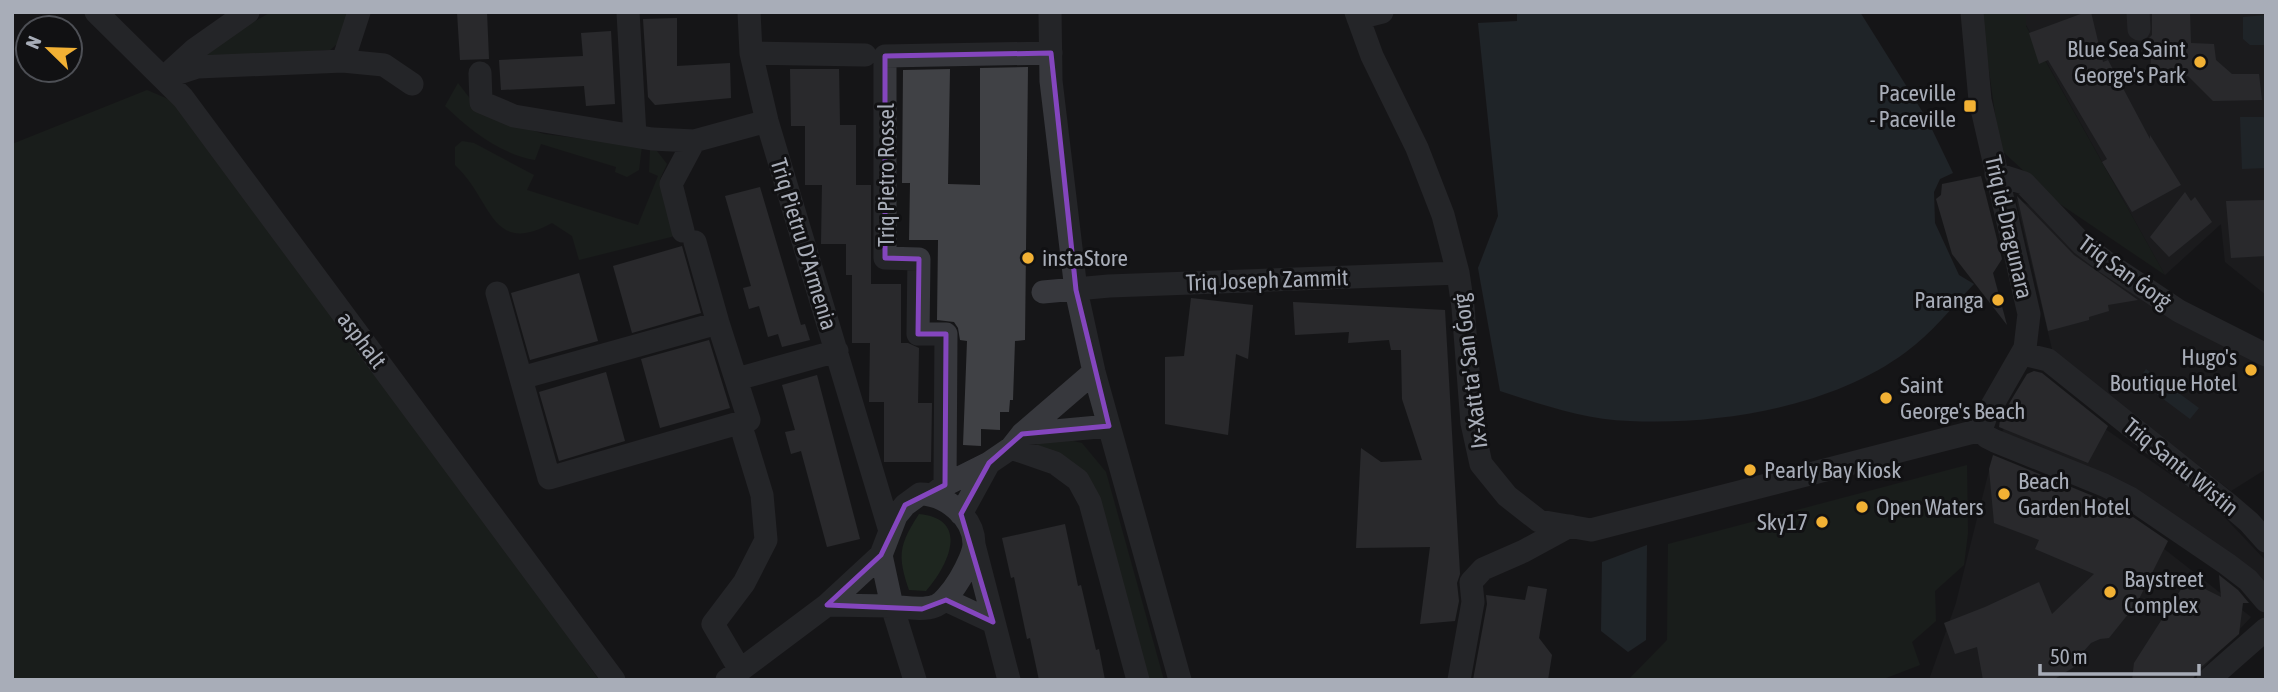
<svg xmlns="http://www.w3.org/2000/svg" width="2278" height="692" viewBox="0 0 2278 692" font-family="'Asap Condensed',sans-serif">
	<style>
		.built { fill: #222225 }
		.green { fill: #1e261f }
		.water { fill: #2c353c }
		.building { fill: #404145 }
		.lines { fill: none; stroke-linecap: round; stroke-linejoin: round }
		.minor { stroke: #37383d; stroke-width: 23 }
		.marked { fill: none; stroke: #8446be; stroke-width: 5; stroke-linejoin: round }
		.poi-dot { fill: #f2b134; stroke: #111113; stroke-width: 2.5 }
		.labels { text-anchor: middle; stroke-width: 6; stroke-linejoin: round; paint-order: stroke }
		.poi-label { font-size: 23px; fill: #a8adb8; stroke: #111113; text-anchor: start }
		.street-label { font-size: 23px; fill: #a8adb8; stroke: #111113 }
	</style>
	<rect width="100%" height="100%" fill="#161618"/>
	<path class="built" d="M2026,12H2266V295L2225,262L2221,224L2165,275L2026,25Z
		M2016,199L2035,208L2266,364V469L2231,491L2053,353Z
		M2032,378L2210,502L2266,561V588L2002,432Z
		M1990,467L2117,512L2251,617L2192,680H1931L1930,677L1956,603Z"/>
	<path class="green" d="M271,12H355L348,35L330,50L203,59L206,49Z
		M1984,12H2026V26L2165,275L2060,204L2000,149L1982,21Z
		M458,83L482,114L544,134L642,146L639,170L627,177L615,172L616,167L541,144L535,160C500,154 470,130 445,106Z
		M147,90L175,102L411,414L599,680H12V144Z
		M462,141L474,143L534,175L527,190L638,225L658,176L649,172L650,150L657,151L667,164L660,179L675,236L579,260L572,236L552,223C490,257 493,200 455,165V147Z
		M1061,438L1082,443L1106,472L1164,680H1144L1078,467L1034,443Z
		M1967,465L1968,533L1964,565L1935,591L1936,621L1912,642L1920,665L1881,680H1628L1667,640L1668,544Z
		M919,514C971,519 948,566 926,591L909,590C897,555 899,545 919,514Z"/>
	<path class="water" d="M1517,12H1860L1927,119L1953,173L1940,179L1934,192L1935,223L1959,275L1974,284C1952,307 1931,334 1906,352C1832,407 1720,425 1630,421C1585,420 1543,405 1500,391L1478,268L1498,216L1478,23L1517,21Z
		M2266,15V45H2250L2243,39V17Z
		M2240,117H2263L2266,119V168L2242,169Z
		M2146,369L2199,408L2190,419L2138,380Z
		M1647,545L1646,640L1628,652L1601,631L1602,562Z"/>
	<path class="building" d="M457,12H487L489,59L460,60Z
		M2086,12H2091L2103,62L2108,60L2150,139V135L2181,185L2132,212L2102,162L2107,159L2048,60L2039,64L2029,33Z
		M2152,12H2190L2191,43L2214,44L2216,60L2232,74H2259L2262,100L2213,101L2188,76L2150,79L2151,53L2146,49V41L2152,35Z
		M677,18V66L730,63L731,98L655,105L648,97L643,19Z
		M611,31L615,104L586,106L584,86L501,90L499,60L583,56L581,33Z
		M1028,67L1025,340L1015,341L1013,400H1010L1009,412H1000V430L981,429V446L963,445L967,341L960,340L958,328L954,322L937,320L938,240H909L910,183H902L903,70L950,69L948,184L980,185V68Z
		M790,69H839L840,125H856V185H871V284H901V343H908L919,348L918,403H932L931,462H884V402H869L870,343H852V275H846V244H821L822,185H805V126H791Z
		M1981,176L2002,259L1993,273L2007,325L1952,254L1936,199L1941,195L1942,184Z
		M760,187L801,325L805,324L810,340L782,347L778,334L768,337L759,306L749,309L743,288L751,286L725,196Z
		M2185,192L2191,201L2195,197L2212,222L2169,257L2150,237Z
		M2017,196L2074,255L2138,300L2108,305L2109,311L2089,317V320L2048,331Z
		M2266,200V256L2231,258L2226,201Z
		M682,246L701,313L632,333L613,266Z
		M579,273L598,341L530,360L511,293Z
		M1191,298L1253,305L1248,359L1236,354L1228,435L1165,424V357L1184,356Z
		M1293,302L1445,310L1460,574L1457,583L1459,601L1455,621L1420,624L1430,547L1356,548L1361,448L1381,462L1422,460L1402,399L1401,350H1391L1389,340L1348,343L1349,332L1295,335Z
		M709,340L730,408L660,428L641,359Z
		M2034,371L2042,373L2108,426L2088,463L1999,427L2000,420L2013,397L2027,374Z
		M606,372L625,441L559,461L539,392Z
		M817,375L860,539L827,547L801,451L791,454L785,432L795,430L782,385Z
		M1993,455L2098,498L2121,509L2129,519L2133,517L2168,541L2137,603L2109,638L2100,639L2091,643L2083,652L2079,664L2053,680H1983L1977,647L1955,654L1944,623L1985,607L2039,582L2052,614L2094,574L2035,549L2039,540L1994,523L1989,469Z
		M1065,524L1078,586L1081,585L1096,650L1099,649L1105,680H1039L1030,638L1027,639L1014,577L1011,578L1002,538Z
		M2219,575L2238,590L2249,603H2243L2239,634L2199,669L2192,680H2132L2134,663L2187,580L2221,597Z
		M1528,586L1547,589L1539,638L1552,655L1548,680H1473L1487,604L1486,595L1525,600Z"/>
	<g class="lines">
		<path class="minor" d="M96,12L183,98L614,680
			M628,12L635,136
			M749,12L751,53L767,121L890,531
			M1050,12L1051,81L1076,290L1094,372L1180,680
			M1356,12L1372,56L1417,148L1443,215L1458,273L1463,307L1472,423L1481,464L1507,496L1539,521L1591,530L1981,430
			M1972,12L1980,100L2029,314L2025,348L1986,416L1981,430
			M2138,12L2139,29
			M1358,18L1382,12
			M751,53L865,55
			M343,61L359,12
			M171,71L194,50L248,12
			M480,73L481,102L514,116L652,139L694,141L767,121
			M163,78L197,67L343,61L384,65L412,84
			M1996,174L2024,183L2082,244L2107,263L2179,311L2266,355
			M683,231L671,184L694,141
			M1043,292L1109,286L1458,273
			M497,293L549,478L749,420L718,323L695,242
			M2023,354L2048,360L2228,504L2249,522L2266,541
			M521,378L718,323
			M737,379L837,351
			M1981,430L1987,437L1995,441L2104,485L2130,498L2227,564L2248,580L2266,601
			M1022,434L1109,426
			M1011,448L1055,463L1078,480L1090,502L1138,680
			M945,485L946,334H918L919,259L885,258V56L1051,53
			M936,492L945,485L989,463L1011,448L1022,434L1094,372
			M920,494C945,494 974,517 974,544C974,559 949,602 935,606C922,611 906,607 892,606L881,555L896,516L905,505Z
			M961,514L989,463
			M974,545L1009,680
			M946,600L993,622
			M827,605L892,606L915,680
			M740,670L713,624L744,583L766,540L762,495L744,436
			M727,680L827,605L881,555
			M1459,680L1473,602L1471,582L1483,569L1524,551L1570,526
			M2208,680L2266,629"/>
	</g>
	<path d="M0 0H2278V692H0ZM1051,53L1076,290L1109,426L1022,434L989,463L961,514L993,622L946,600L922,609L827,605L881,555L905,505L945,485L946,334H918L919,259L885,258V56Z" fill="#161618" fill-opacity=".55" fill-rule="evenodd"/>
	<path class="marked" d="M1051,53L1076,290L1109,426L1022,434L989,463L961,514L993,622L946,600L922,609L827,605L881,555L905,505L945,485L946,334H918L919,259L885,258V56Z"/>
	<g class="poi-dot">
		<circle cx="2200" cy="62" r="7"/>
		<rect x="1963" y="99" width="14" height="14" rx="3.5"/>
		<circle cx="1028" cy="258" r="7"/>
		<circle cx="1998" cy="300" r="7"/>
		<circle cx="2251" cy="370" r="7"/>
		<circle cx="1886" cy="398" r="7"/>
		<circle cx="1750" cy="470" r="7"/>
		<circle cx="2004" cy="494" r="7"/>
		<circle cx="1862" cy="507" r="7"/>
		<circle cx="1822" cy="522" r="7"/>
		<circle cx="2110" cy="592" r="7"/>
	</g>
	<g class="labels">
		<g class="poi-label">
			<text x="2186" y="57" text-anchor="end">Blue Sea Saint<tspan x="2186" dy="26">George's Park</tspan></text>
			<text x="1956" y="101" text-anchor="end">Paceville<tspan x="1956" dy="26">- Paceville</tspan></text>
			<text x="1042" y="266">instaStore</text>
			<text x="1984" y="308" text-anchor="end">Paranga</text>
			<text x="2237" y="365" text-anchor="end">Hugo's<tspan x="2237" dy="26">Boutique Hotel</tspan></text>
			<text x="1900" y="393">Saint<tspan x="1900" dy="26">George's Beach</tspan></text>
			<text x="1764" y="478">Pearly Bay Kiosk</text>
			<text x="2018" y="489">Beach<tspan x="2018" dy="26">Garden Hotel</tspan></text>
			<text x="1876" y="515">Open Waters</text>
			<text x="1808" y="530" text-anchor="end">Sky17</text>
			<text x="2124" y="587">Baystreet<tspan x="2124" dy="26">Complex</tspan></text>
		</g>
		<g class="street-label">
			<text transform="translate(886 175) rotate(-90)" y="8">Triq Pietro Rossel</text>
			<text transform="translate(2009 227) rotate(77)" y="8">Triq id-Dragunara</text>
			<text transform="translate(804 244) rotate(73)" y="8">Triq Pietru D'Armenia</text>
			<text transform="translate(2125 272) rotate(36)" y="8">Triq San Ġorġ</text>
			<text transform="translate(1267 280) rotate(-2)" y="8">Triq Joseph Zammit</text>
			<text transform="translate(362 340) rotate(53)" y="8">asphalt</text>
			<text transform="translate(1470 371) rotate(-97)" y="8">Ix-Xatt ta' San Ġorġ</text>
			<text transform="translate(2181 467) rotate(39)" y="8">Triq Santu Wistin</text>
		</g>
	</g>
	<rect width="2278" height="692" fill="none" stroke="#a8adb8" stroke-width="28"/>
	<g transform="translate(49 49) rotate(293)"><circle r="33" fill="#111113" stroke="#4d4f55" stroke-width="2"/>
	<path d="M0-5L12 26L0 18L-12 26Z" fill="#f2b134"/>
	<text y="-10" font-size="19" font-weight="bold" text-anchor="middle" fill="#a8adb8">N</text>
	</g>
	<path d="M2040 664v10h159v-10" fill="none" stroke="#a8adb8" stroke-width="3.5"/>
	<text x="2050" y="664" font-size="21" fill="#a8adb8" stroke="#111113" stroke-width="5" paint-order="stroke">50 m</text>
</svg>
